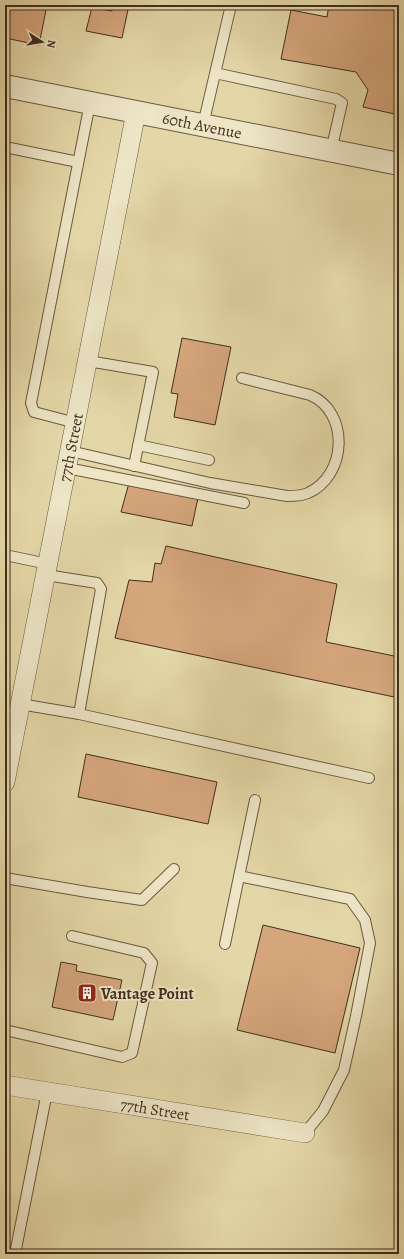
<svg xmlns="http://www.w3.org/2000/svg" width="404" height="1259" viewBox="0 0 404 1259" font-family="Alegreya,serif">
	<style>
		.building { fill: #d5a57c; stroke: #412e1e }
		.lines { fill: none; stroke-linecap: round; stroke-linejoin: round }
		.service-casing { stroke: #6a5840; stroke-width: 12 }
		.minor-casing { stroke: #6a5840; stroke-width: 20 }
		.tertiary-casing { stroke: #6a5840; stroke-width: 24 }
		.service { stroke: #ede5c6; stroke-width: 10 }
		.minor { stroke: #ede5c6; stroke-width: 19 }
		.tertiary { stroke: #ede5c6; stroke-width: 22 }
		.labels { text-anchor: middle; stroke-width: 4; stroke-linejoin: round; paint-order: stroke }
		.street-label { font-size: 16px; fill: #412e1e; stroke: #ede5c6 }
		.poi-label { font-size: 16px; font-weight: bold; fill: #412e1e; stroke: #ede5c6; text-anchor: start }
	</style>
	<rect width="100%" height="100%" fill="#e4d7a7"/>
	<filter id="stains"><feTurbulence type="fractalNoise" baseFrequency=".005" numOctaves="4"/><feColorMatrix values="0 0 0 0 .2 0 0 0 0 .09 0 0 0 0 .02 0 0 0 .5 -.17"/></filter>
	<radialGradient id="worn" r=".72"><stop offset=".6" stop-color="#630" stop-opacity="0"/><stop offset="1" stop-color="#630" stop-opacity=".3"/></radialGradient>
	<path class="building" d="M8,5H47L39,45L5,38V19Z
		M113,5H129L122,38L86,31L92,7L112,11Z
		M329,5H399V115L363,107L368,90L356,72L281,59L291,10L327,17Z
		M182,338L231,347L215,425L174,417L178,394L171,393Z
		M129,483L198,498L192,526L121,512Z
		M166,546L337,584L326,642L399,657V698L115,638L129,580L152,582L155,563L161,564Z
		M86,754L217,782L208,824L78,797Z
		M263,925L360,948L335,1053L237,1030Z
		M61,962L77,965L76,971L122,980L113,1020L52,1007Z"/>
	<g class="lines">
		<g class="service-casing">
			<path id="service" d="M215,73L336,99L342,103L331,151
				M203,125L231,5
				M5,147L78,162
				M88,361L153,372L134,466
				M76,423L34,412L31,403L90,103
				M138,445L209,460
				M70,451L210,483L287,496C294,496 302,496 308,493C347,476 350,412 310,395L242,378
				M67,468L244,503
				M5,555L48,564
				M20,704L79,714L101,589L97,583L46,575
				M79,714L369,778
				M239,876L350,899L365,920L370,943L356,1016L344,1070L323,1111L305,1133
				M5,878L87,892L142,900L174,869
				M225,944L255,800
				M5,1030L122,1057L132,1053L152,963L144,953L72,936
				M15,1254L47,1092"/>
		</g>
		<g class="minor-casing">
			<g id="minor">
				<path id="s1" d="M5,782L136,112"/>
				<path id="s2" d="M5,1085L305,1133"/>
			</g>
		</g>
		<g class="tertiary-casing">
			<g id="tertiary">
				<path id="s3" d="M5,86L399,164"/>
			</g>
		</g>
		<use href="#service" class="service"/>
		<use href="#minor" class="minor"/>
		<use href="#tertiary" class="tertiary"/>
	</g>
	<defs>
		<g id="building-square" transform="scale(1)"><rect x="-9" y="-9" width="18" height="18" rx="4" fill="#8f2418" stroke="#ede5c6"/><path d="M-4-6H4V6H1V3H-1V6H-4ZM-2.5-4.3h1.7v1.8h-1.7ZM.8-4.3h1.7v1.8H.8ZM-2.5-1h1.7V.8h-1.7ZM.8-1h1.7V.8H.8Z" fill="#fff"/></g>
	</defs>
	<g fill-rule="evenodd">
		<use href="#building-square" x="87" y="993"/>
	</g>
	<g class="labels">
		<g class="street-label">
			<text dy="6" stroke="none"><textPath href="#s3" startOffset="201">60th Avenue</textPath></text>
			<text dy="6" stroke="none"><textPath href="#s1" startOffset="341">77th Street</textPath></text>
			<text dy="6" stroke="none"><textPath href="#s2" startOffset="152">77th Street</textPath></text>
		</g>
		<g class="poi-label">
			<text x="101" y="999">Vantage Point</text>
		</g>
	</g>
	<rect width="404" height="1259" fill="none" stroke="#e4d7a7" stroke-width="20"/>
	<rect x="6" y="6" width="392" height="1247" fill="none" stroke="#412e1e" stroke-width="2"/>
	<rect x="10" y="10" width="384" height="1239" fill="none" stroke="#412e1e"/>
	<g transform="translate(42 42) rotate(102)" stroke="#ede5c6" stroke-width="3" paint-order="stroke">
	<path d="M0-3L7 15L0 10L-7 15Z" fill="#412e1e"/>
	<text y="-6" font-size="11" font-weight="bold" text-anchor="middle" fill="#412e1e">N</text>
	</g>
	<rect width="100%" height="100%" filter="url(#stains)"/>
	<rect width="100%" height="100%" fill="url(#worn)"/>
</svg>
